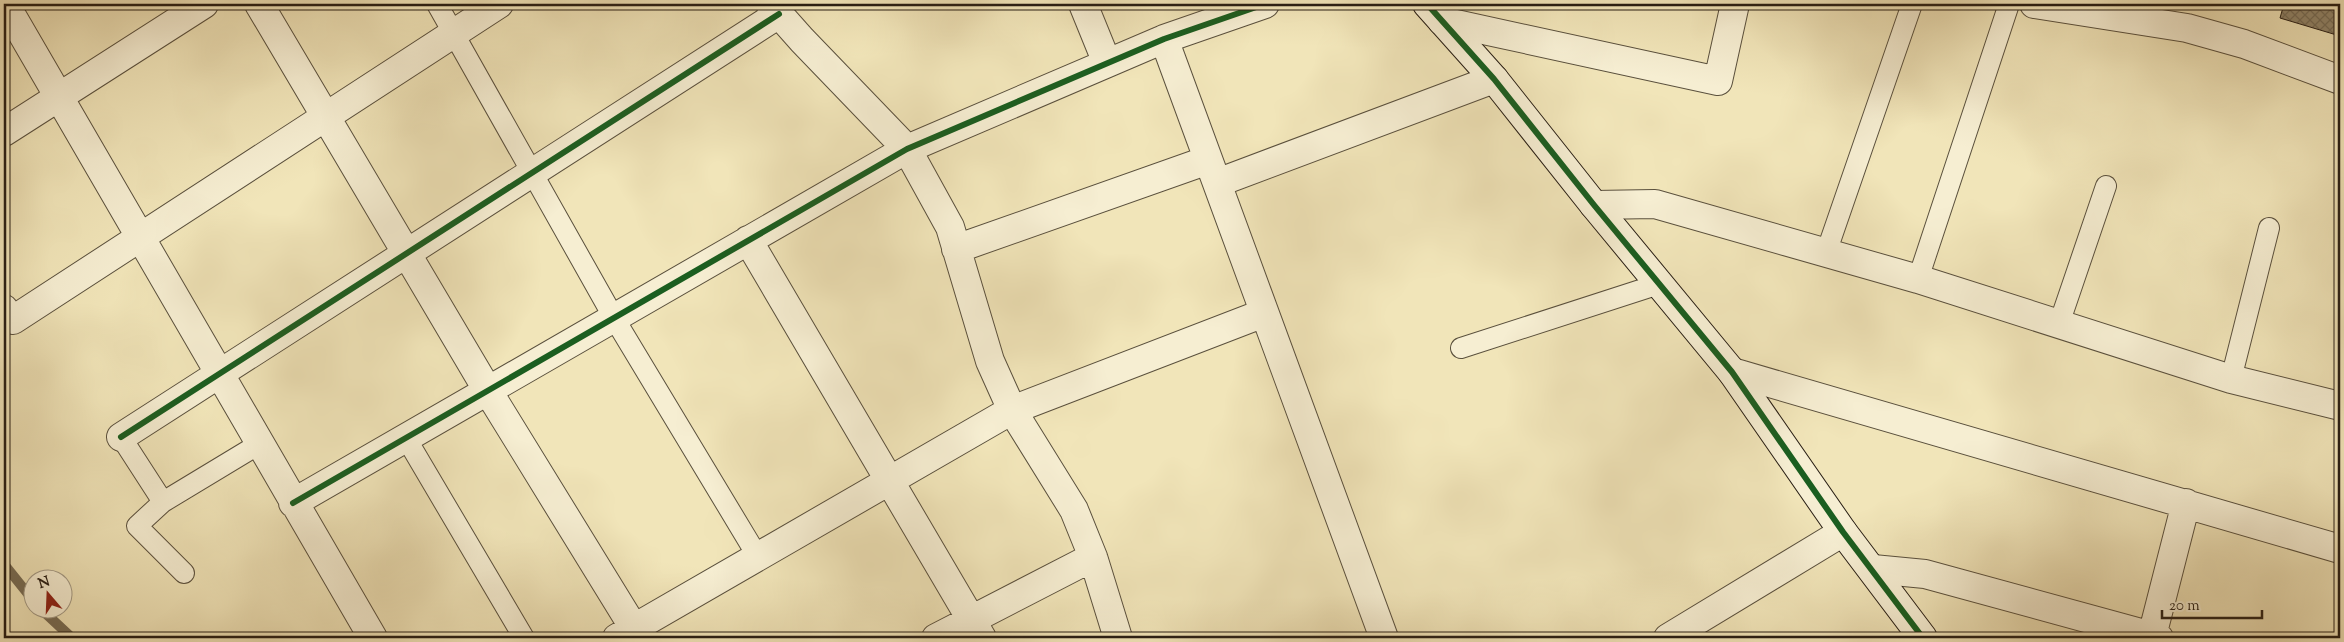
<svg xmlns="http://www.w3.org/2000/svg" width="2344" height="642" viewBox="0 0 2344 642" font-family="'Sorts Mill Goudy',serif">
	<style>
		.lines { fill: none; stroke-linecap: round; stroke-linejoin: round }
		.stream { stroke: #786d55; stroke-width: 10 }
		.building { fill: url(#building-cross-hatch); stroke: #281e14 }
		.lane-casing { stroke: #5a503d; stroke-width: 22 }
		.street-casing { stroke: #5a503d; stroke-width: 30 }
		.secondary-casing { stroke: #281e14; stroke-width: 30 }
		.lane { stroke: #f6eed2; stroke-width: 20 }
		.street { stroke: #f6eed2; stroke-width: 28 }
		.secondary { stroke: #f6eed2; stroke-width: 28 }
		.cycleway-casing { stroke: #f6eed2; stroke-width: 9 }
		.cycleway { stroke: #1b5e20; stroke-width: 6 }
	</style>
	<defs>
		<pattern id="building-cross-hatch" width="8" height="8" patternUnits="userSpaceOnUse" patternTransform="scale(1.25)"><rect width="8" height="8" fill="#91856a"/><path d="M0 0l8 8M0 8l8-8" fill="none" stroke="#766c56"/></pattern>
	</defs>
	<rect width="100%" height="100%" fill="#f1e5b9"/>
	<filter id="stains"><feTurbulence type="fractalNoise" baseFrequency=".004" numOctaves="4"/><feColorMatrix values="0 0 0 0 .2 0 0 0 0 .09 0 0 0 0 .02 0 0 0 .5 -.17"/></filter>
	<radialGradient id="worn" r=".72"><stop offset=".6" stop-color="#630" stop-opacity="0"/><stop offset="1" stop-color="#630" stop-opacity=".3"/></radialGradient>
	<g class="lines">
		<path class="stream" d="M4,564L32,599
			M42,610L72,638"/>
	</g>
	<path class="building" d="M2284,4H2340V36L2280,18Z"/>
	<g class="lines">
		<g class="lane-casing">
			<path id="lane" d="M437,4L614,318L758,557
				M1826,253L1912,4
				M1918,279L2009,4
				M2059,324L2106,186
				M1461,348L1659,284
				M2231,379L2269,228
				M121,437L163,502L137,526L184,573
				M406,438L524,638
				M163,502L259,444"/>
		</g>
		<g class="street-casing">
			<path id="street" d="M5,4L373,638
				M259,4L488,391L640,638
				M770,4L802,40L907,149L950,227L990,361L1012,410L1074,510L1093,557L1118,638
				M1083,4L1107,63
				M2034,4L2187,28L2244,44L2340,80
				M1442,21L1718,81L1735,4
				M1164,39L1384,638
				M4,132L204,4
				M1217,183L1494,79
				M1594,205L1655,204L1918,279L2231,379L2340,406
				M748,240L982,638
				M956,249L1208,160
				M4,309L13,320L499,4
				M1732,372L2340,549
				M121,437L779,14
				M293,503L907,149L1164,39L1265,4
				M1873,569L1925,574L2159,638
				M2152,636L2186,503
				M617,638L1012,410L1264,313
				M936,638L1093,557
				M1668,638L1843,532"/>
		</g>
		<g class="secondary-casing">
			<path id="secondary" d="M1427,4L1494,79L1594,205L1732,372L1843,532L1923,638"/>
		</g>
		<use href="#lane" class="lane"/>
		<use href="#street" class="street"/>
		<use href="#secondary" class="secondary"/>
		<g class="cycleway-casing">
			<path id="cycleway" d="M1427,4L1494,79L1594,205L1732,372L1843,532L1923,638
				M121,437L779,14
				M293,503L907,149L1164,39L1265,4"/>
		</g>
		<use href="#cycleway" class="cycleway"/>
	</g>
	<rect width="2344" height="642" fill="none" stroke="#f1e5b9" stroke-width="20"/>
	<rect x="5" y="5" width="2334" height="632" fill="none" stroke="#281e14" stroke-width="2.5"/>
	<rect x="10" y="10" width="2324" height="622" fill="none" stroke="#281e14"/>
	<g transform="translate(48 594) rotate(341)"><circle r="24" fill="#f6eed2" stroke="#a49b86"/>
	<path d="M0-4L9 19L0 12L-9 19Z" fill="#8f2418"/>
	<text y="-8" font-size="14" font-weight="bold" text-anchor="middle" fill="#281e14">N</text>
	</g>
	<path d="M2162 610v8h100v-8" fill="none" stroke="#281e14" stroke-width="2.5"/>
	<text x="2169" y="610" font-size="15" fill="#281e14" stroke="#f6eed2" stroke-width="4" paint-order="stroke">20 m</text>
	<rect width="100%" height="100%" filter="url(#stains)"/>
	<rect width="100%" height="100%" fill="url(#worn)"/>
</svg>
